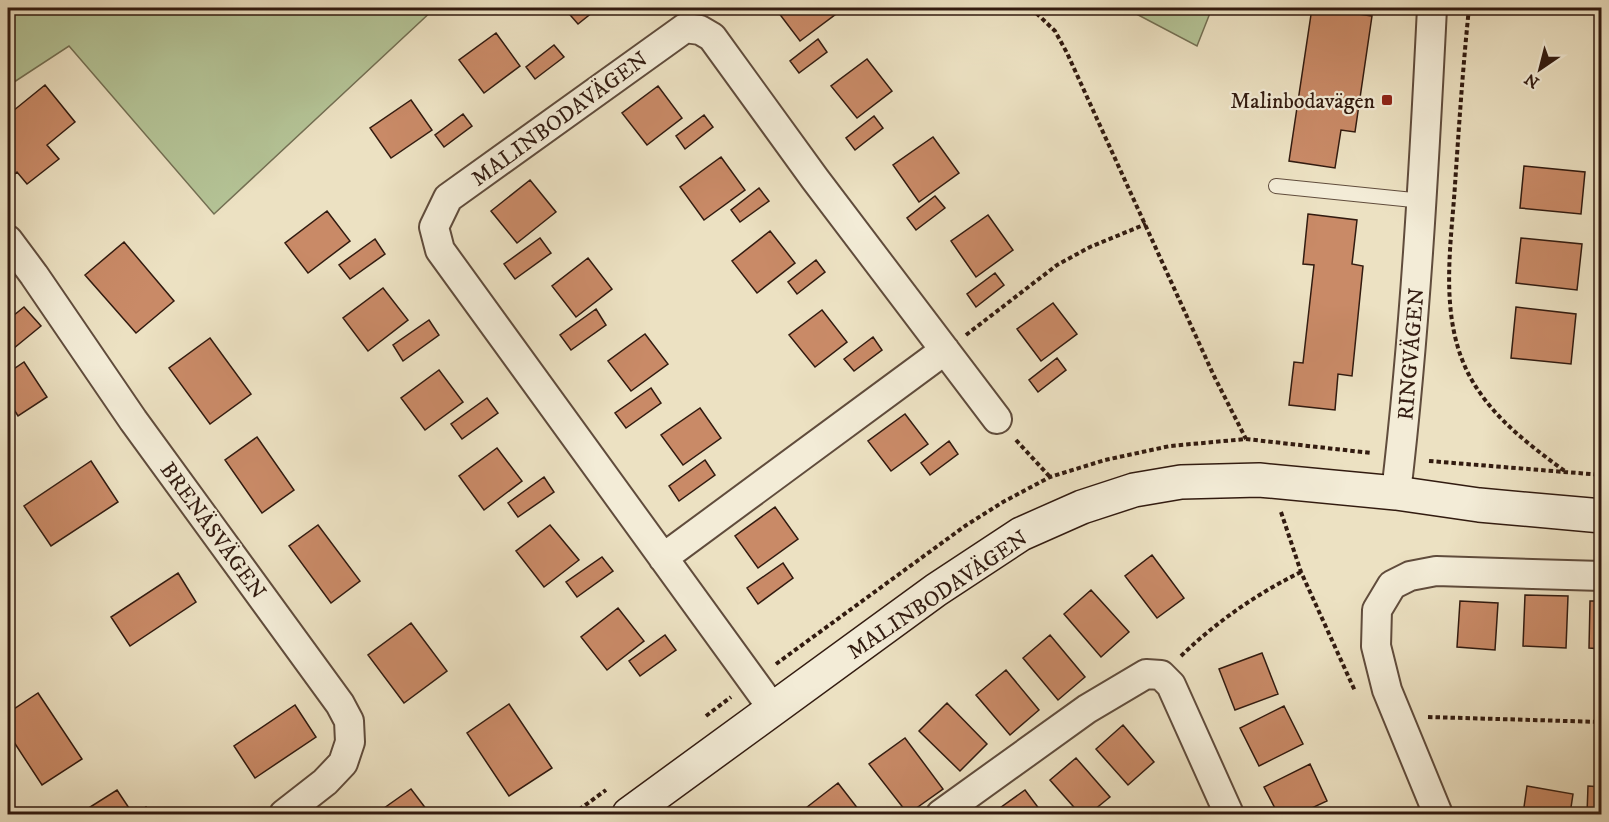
<svg xmlns="http://www.w3.org/2000/svg" width="1609" height="822" viewBox="0 0 1609 822" font-family="'IM FELL DW Pica',serif">
	<style>
		.green { fill: #b4c396; stroke: #736f53; stroke-width: 1.5 }
		.building { fill: #c98a67; stroke: #321b10; stroke-width: 1.5 }
		.lines { fill: none; stroke-linecap: round; stroke-linejoin: round }
		.lane-casing { stroke: #604c3c; stroke-width: 16 }
		.street-casing { stroke: #604c3c; stroke-width: 32 }
		.secondary-casing { stroke: #321b10; stroke-width: 36 }
		.path { stroke: #321b10; stroke-width: 4; stroke-dasharray: 4.5 3; stroke-linecap: butt }
		.lane { stroke: #f3ecd7; stroke-width: 14 }
		.street { stroke: #f3ecd7; stroke-width: 28 }
		.secondary { stroke: #f3ecd7; stroke-width: 33 }
		.poi-dot { fill: #8f2418; stroke: #f3ecd7; stroke-width: 2 }
		.labels { text-anchor: middle; stroke-width: 4.5; stroke-linejoin: round; paint-order: stroke }
		.poi-label { font-size: 22px; fill: #321b10; stroke: #f3ecd7; text-anchor: end }
		.street-label { font-size: 22px; fill: #321b10; stroke: #f3ecd7 }
	</style>
	<rect width="100%" height="100%" fill="#ece1c2"/>
	<filter id="stains"><feTurbulence type="fractalNoise" baseFrequency=".00333" numOctaves="4"/><feColorMatrix values="0 0 0 0 .2 0 0 0 0 .09 0 0 0 0 .02 0 0 0 .5 -.17"/></filter>
	<radialGradient id="worn" r=".72"><stop offset=".6" stop-color="#630" stop-opacity="0"/><stop offset="1" stop-color="#630" stop-opacity=".3"/></radialGradient>
	<path class="green" d="M8,8H435L214,214L69,46L8,86Z
		M1125,8H1212L1197,46Z"/>
	<path class="building" d="M564,8H598L578,24Z
		M775,8H831L836,14L800,41Z
		M1312,8H1360L1359,14L1372,16L1355,132L1341,130L1335,168L1289,161Z
		M496,33L520,66L484,93L459,60Z
		M818,39L827,52L799,73L790,61Z
		M554,45L564,57L535,79L526,67Z
		M867,59L892,91L857,118L831,86Z
		M45,85L75,122L47,145L59,159L27,184L17,172L9,179L8,178V115Z
		M658,86L682,118L647,145L622,113Z
		M411,100L432,130L391,158L370,128Z
		M463,114L472,126L444,147L435,135Z
		M704,115L713,127L685,149L676,136Z
		M874,116L883,128L855,150L846,138Z
		M933,137L959,173L919,202L893,165Z
		M721,157L745,190L704,220L680,187Z
		M1524,166L1585,172L1581,214L1520,208Z
		M530,180L556,212L517,243L491,211Z
		M759,188L769,201L740,222L731,210Z
		M935,196L945,208L916,230L907,218Z
		M327,211L350,241L308,273L285,243Z
		M1308,214L1357,220L1352,264L1363,266L1352,376L1338,374L1335,410L1289,405L1294,362L1303,363L1314,265L1303,264Z
		M988,215L1013,250L976,277L951,241Z
		M770,231L795,263L757,293L732,261Z
		M540,238L551,253L515,279L504,264Z
		M1521,238L1582,244L1577,290L1516,283Z
		M375,239L385,254L350,279L339,265Z
		M124,242L174,301L136,333L85,275Z
		M588,258L612,289L576,317L552,286Z
		M816,260L825,272L797,294L788,282Z
		M995,273L1004,285L976,307L967,294Z
		M383,288L408,320L368,351L343,318Z
		M1053,303L1077,334L1041,361L1017,329Z
		M24,307L41,326L8,353V320Z
		M1516,307L1576,314L1571,364L1511,358Z
		M596,309L606,325L571,350L560,335Z
		M822,310L847,342L815,367L789,335Z
		M429,320L439,335L403,361L393,345Z
		M645,334L668,364L631,391L608,361Z
		M873,337L882,350L854,371L844,359Z
		M210,338L251,394L210,424L169,368Z
		M1057,358L1066,370L1038,392L1029,380Z
		M24,362L47,397L18,416L8,400V373Z
		M439,370L463,402L425,430L401,398Z
		M651,388L661,403L626,428L615,413Z
		M487,398L498,413L462,439L451,424Z
		M700,408L721,438L683,465L661,435Z
		M905,414L928,444L891,471L868,441Z
		M257,437L294,490L262,513L225,460Z
		M949,441L958,454L930,475L921,463Z
		M497,448L522,481L484,510L459,476Z
		M705,460L715,475L679,501L669,486Z
		M91,461L118,502L51,546L24,506Z
		M544,477L554,492L518,517L508,503Z
		M775,507L798,539L758,568L735,536Z
		M318,525L360,581L331,603L289,546Z
		M550,525L579,560L544,587L516,551Z
		M1152,555L1184,598L1157,618L1125,576Z
		M602,557L613,571L577,597L566,582Z
		M783,563L793,578L758,604L747,588Z
		M178,573L196,602L130,646L111,617Z
		M1091,590L1129,632L1101,657L1064,614Z
		M1525,595L1568,596L1566,648L1523,646Z
		M1460,601L1498,603L1495,650L1457,647Z
		M1590,601H1602V649L1589,648Z
		M618,608L644,641L607,670L581,637Z
		M411,623L447,671L404,703L368,655Z
		M665,635L676,650L640,676L629,661Z
		M1050,635L1085,677L1058,700L1023,658Z
		M1262,653L1278,694L1235,710L1219,669Z
		M1006,670L1039,710L1010,735L976,695Z
		M38,693L82,759L42,785L8,733V713Z
		M947,703L987,744L960,771L919,731Z
		M509,704L552,768L509,796L467,733Z
		M295,705L316,737L255,778L234,746Z
		M1284,706L1303,744L1259,766L1240,728Z
		M1123,725L1154,762L1128,785L1096,749Z
		M905,738L943,789L908,814L869,764Z
		M1076,758L1110,797L1089,814H1080L1050,780Z
		M1310,764L1327,801L1299,814H1278L1264,787Z
		M838,783L862,814H805L802,811Z
		M1527,786L1573,794L1570,814H1523Z
		M1588,786L1602,787V814H1587Z
		M411,789L430,814H378L377,813Z
		M117,790L133,814H91L87,809Z
		M1025,790L1043,814H1001L997,810Z
		M146,807L151,814H135Z"/>
	<g class="lines">
		<g class="lane-casing">
			<path id="lane" d="M1276,186L1423,201"/>
		</g>
		<g class="street-casing">
			<path id="street" d="M8,240L34,275L133,420L340,704L349,721L350,742L343,763L325,782L284,814
				M1396,493C1415,332 1424,170 1432,8
				M663,558L945,350
				M773,709L440,250L434,227L448,198L685,28L700,30L712,37L815,179L997,419
				M941,814L1087,709L1146,674L1161,675L1171,685L1229,814
				M1438,814L1387,690L1376,646L1377,610L1392,585L1410,576L1436,571L1602,576"/>
		</g>
		<g class="secondary-casing">
			<path id="secondary" d="M629,814L936,590L1021,534L1082,507L1134,490L1181,482L1259,480L1396,493L1479,505L1602,516"/>
		</g>
		<path class="path" d="M1031,8L1055,31L1067,53L1214,376L1246,439
			M1469,8C1463,66 1459,125 1455,185C1451,246 1439,315 1468,373C1490,416 1528,444 1566,472
			M966,335L1057,265L1090,247L1146,224
			M1016,440L1050,477
			M1429,461L1602,475
			M1281,512L1301,572L1355,691
			M1181,656C1216,622 1258,593 1301,572
			M776,664L965,526L1003,502L1050,477L1105,460L1170,446L1246,439L1371,453
			M706,716L731,697
			M1428,717L1602,722
			M573,814L606,790"/>
		<use href="#lane" class="lane"/>
		<use href="#street" class="street"/>
		<use href="#secondary" class="secondary"/>
	</g>
	<rect class="poi-dot" x="1381" y="94" width="12" height="12" rx="3"/>
	<g class="labels">
		<g class="poi-label">
			<text x="1375" y="108">Malinbodavägen</text>
		</g>
		<g class="street-label">
			<text transform="translate(559 118) rotate(-36)" y="8">MALINBODAVÄGEN</text>
			<text transform="translate(1410 354) rotate(-85)" y="8">RINGVÄGEN</text>
			<text transform="translate(214 530) rotate(54)" y="8">BRENÄSVÄGEN</text>
			<text transform="translate(937 594) rotate(-34)" y="8">MALINBODAVÄGEN</text>
		</g>
	</g>
	<rect width="1609" height="822" fill="none" stroke="#ece1c2" stroke-width="30"/>
	<rect x="9" y="9" width="1591" height="804" fill="none" stroke="#321b10" stroke-width="3"/>
	<rect x="15" y="15" width="1579" height="792" fill="none" stroke="#321b10" stroke-width="1.5"/>
	<g transform="translate(1540 69) rotate(215)" stroke="#f3ecd7" stroke-width="4.5" paint-order="stroke">
	<path d="M0-4.5L10 22L0 15L-10 22Z" fill="#321b10"/>
	<text y="-9" font-size="16" font-weight="bold" text-anchor="middle" fill="#321b10">N</text>
	</g>
	<rect width="100%" height="100%" filter="url(#stains)"/>
	<rect width="100%" height="100%" fill="url(#worn)"/>
</svg>
